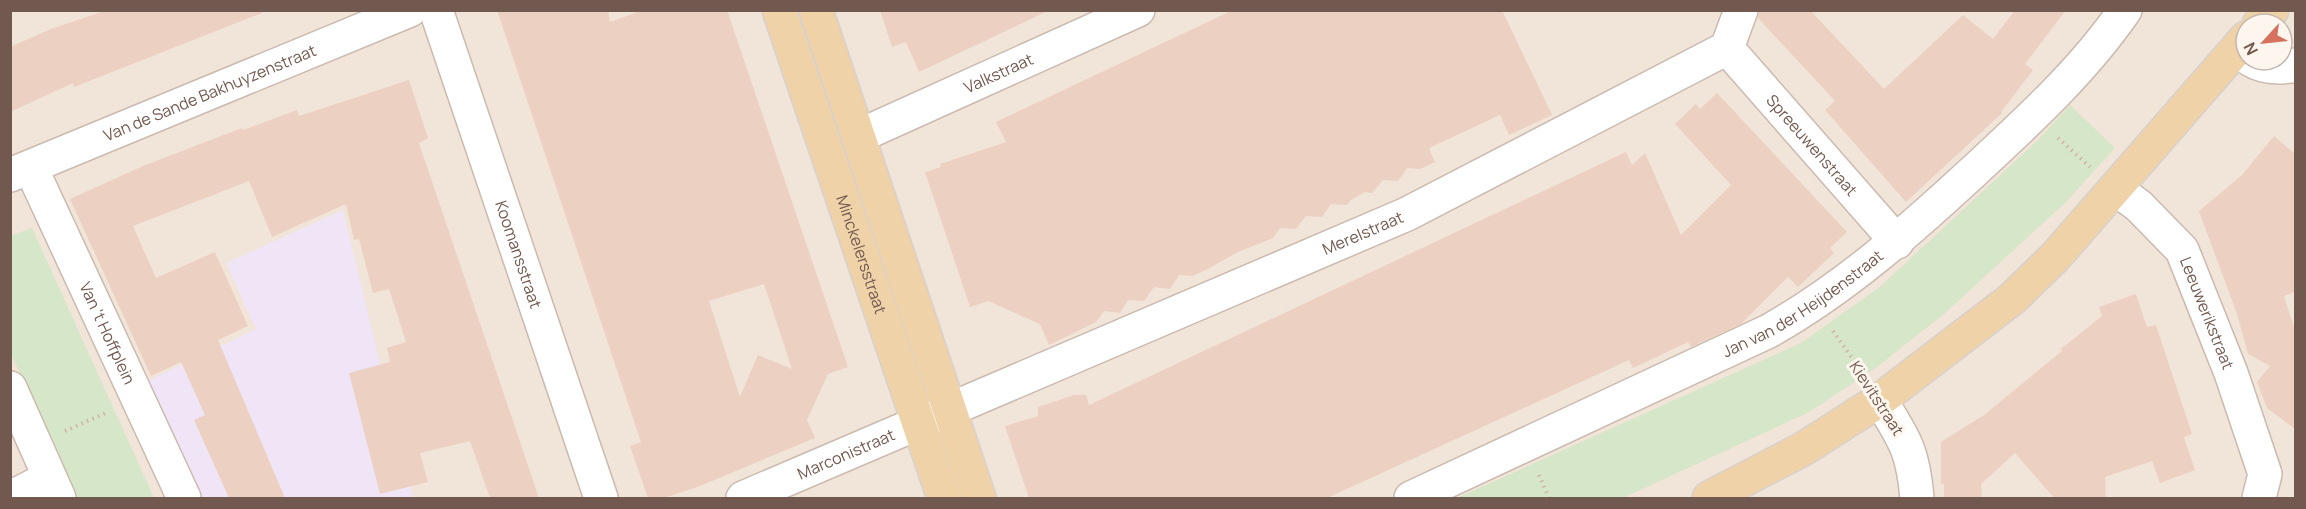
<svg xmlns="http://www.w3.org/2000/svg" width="2306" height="509" viewBox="0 0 2306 509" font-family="Manrope,sans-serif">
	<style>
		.residential { fill: #f1e4d8; fill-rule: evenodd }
		.education { fill: #efe5f6 }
		.green { fill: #d6e6c8 }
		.building { fill: #ecd1c3; fill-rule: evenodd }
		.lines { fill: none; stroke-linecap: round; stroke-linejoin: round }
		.minor-casing { stroke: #cbbab0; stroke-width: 36 }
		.major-casing { stroke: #d7d1ce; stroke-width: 36 }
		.path { stroke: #d1b4a6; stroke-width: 4; stroke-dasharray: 1.5 4.5; stroke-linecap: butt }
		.minor { stroke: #fff; stroke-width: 33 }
		.major { stroke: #f0d2a9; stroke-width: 33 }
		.labels { text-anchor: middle; stroke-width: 6; stroke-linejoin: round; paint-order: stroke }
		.street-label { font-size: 16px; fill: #71594f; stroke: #fdf6ee }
	</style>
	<rect width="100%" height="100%" fill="#faf2e8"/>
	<path class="residential" d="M11,11H2295V498H11ZM2246,24H2282V60H2246Z"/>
	<path class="education" d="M343,210L413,498H198L144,383L256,329L226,263Z"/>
	<path class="green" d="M2070,105L2115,148L2066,202L1945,313L1877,367L1809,412L1623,498H1457L1801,343L1881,286L2038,140Z
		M32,228L154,498H77L11,354L10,236Z"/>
	<path class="building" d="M107,10H261L262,13L74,87L73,83L10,112V47L51,29Z
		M497,10H608L610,22L643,10H727L848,367L828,374L807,420L815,438L700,486L664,498H648L630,446L641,442ZM764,284L792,369L758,355L740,397L709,301Z
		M880,10H1050L919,72L906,42L892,47Z
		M1233,10H1502L1552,115L1509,135L1500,115L1429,148L1435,162L1420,169L1407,168L1398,181L1383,180L1372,193L1365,192L1351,200L1347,205L1331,204L1322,217L1306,216L1296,229L1280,228L1273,238L1238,252L1208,269L1192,276L1179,275L1170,289L1154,287L1144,301L1128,300L1120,313L1104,311L1096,322L1049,345L1040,324L988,301L970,307L925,172L941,167L940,164L1006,142L996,122Z
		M1759,10H1810L1884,89L1963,15L1993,39L2015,10H2066L2025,64L2033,70L2001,112L2002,113L1906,202L1825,110L1835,101L1758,18Z
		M409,80L428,138L419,143L539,498H490L470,441L420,453L428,482L380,494L349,373L390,362L387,348L406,342L389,289L373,293L359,239L354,240L346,204L272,237L249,181L133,226L156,278L215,252L248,326L218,340L285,498H229L194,420L205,415L181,362L151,376L70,199L143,166L242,128L243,130L297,110L299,116Z
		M1717,93L1847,232L1830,248L1834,253L1798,287L1788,277L1741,324L1691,347L1688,342L1633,368L1629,360L1327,498H1029L1005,426L1038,416V407L1074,395H1086L1089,405L1626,152L1632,165L1645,153L1681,235L1731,185L1675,124L1696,104L1700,109Z
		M2274,136L2295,154V292L2284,296L2295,330V429L2267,408L2257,382L2270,366L2248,354L2237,314L2199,211L2242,175Z
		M2136,294L2147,327L2156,325L2192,434L2184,437L2195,470L2160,483L2152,461L2105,477L2106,498H2054L2015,453L1981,484L1982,498H1944V484H1941V442L1984,415L2062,351L2061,349L2102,316L2099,307Z"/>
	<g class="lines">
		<g class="minor-casing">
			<g id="minor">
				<path id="s1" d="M436,10L601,498"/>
				<path id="s2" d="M1727,48L1897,242"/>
				<path d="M2251,60C2264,68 2281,68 2296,65"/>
				<path id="s3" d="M859,136L1138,10"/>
				<path id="s4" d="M31,168L184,498"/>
				<path id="s5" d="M10,175L410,10"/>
				<path id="s6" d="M2116,189L2139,206L2182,250L2231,373L2265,474L2259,498"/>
				<path d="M10,388L59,498"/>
				<path d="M1880,400C1905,440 1913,451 1917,498"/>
				<path d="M10,498L49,478"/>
				<path id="s7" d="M743,498L1407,214L1727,48L1741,10"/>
				<path id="s8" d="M1411,498L1769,331C1845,288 1909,231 1973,172C2027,122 2083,71 2125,10"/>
			</g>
		</g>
		<g class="major-casing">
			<g id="major">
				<path id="s9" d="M779,10L944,498"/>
				<path d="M816,10L979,498"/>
				<path d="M2259,24L2272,10"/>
				<path d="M1709,498L1803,449L1880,400L2013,298L2055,257L2246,38"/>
			</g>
		</g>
		<path class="path" d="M2058,138L2090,167
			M1833,331L1861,371
			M65,431L108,412
			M1539,475L1549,498"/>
		<use href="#minor" class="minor"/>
		<use href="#major" class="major"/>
	</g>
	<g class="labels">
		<g class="street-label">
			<text dy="6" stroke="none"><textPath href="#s3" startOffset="153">Valkstraat</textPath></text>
			<text dy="6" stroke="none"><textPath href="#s5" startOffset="216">Van de Sande Bakhuyzenstraat</textPath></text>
			<text dy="6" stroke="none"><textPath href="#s2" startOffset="129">Spreeuwenstraat</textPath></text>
			<text dy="6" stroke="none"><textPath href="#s7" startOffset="674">Merelstraat</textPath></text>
			<text dy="6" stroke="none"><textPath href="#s1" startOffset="258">Koomansstraat</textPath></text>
			<text dy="6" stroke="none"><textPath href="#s9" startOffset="258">Minckelersstraat</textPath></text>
			<text dy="6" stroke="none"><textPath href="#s8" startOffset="438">Jan van der Heijdenstraat</textPath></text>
			<text dy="6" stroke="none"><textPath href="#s6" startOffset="158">Leeuwerikstraat</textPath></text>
			<text dy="6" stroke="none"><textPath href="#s4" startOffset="182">Van 't Hoffplein</textPath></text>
			<text transform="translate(1877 398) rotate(57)" y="6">Kievitstraat</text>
			<text dy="6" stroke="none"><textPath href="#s7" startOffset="112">Marconistraat</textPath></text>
		</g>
	</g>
	<rect width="2306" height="509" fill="none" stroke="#71594f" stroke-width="24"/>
	<g transform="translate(2264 42) rotate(243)"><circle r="28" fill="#fdf6ee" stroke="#c5b7ae" stroke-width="1.5"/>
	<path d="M0-4.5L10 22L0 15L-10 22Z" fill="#d5715d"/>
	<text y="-9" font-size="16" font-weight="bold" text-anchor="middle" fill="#71594f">N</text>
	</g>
</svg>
